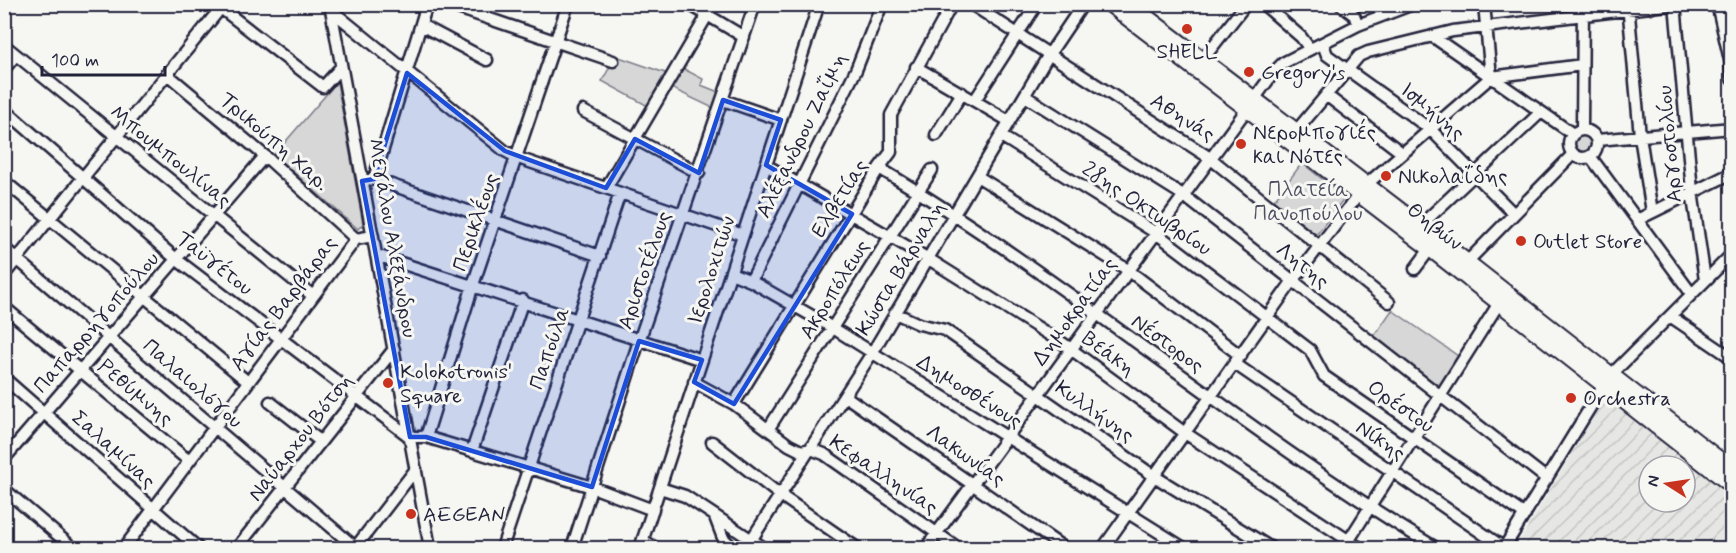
<svg xmlns="http://www.w3.org/2000/svg" width="1736" height="553" viewBox="0 0 1736 553" font-family="Mynerve,sans-serif">
	<style>
		.industrial { fill: url(#industrial-furrows); fill-rule: evenodd }
		.park { fill: #d7d7d7; stroke: #7c7c89; stroke-width: 1.5 }
		.lines { fill: none; stroke-linecap: round; stroke-linejoin: round }
		.minor-casing { stroke: #22223b; stroke-width: 15 }
		.major-casing { stroke: #22223b; stroke-width: 18 }
		.minor { stroke: #f6f6f2; stroke-width: 10 }
		.major { stroke: #f6f6f2; stroke-width: 14 }
		.marked { fill: #1d4ed8; fill-opacity: 0.2; stroke: #1d4ed8; stroke-width: 4.5; stroke-linejoin: round }
		.poi-dot { fill: #c8321e; stroke: #f6f6f2; stroke-width: 2 }
		.labels { text-anchor: middle; stroke-width: 6; stroke-linejoin: round; paint-order: stroke }
		.poi-label { font-size: 21px; fill: #22223b; stroke: #f6f6f2; text-anchor: start }
		.street-label { font-size: 21px; fill: #22223b; stroke: #f6f6f2 }
		.park-label { font-size: 21px; fill: #4f4f62; stroke: #f6f6f2 }
	</style>
	<defs>
		<pattern id="industrial-furrows" width="10" height="10" patternUnits="userSpaceOnUse" patternTransform="scale(1.5)"><rect width="10" height="10" fill="#e6e6e4"/><path d="M-1 1l2-2M0 10L10 0M9 11l2-2" fill="none" stroke="#c5c5c4"/></pattern>
	</defs>
	<rect width="100%" height="100%" fill="#f6f6f2"/>
	<filter id="ink" filterUnits="userSpaceOnUse"><feTurbulence type="fractalNoise" baseFrequency=".0167" numOctaves="2"/><feDisplacementMap in="SourceGraphic" scale="12" xChannelSelector="R" yChannelSelector="G"/><feConvolveMatrix kernelMatrix="1 2 1 2 8 2 1 2 1" color-interpolation-filters="sRGB"/></filter>
	<g filter="url(#ink)">
		<path class="industrial" d="M1607,395L1731,495V548H1515ZM1649,466H1685V502H1649Z"/>
		<path class="park" d="M616,56L668,74L648,106L602,81Z
			M682,68L703,79L701,85L721,93L715,109L671,88Z
			M337,82L363,224L358,229L274,155Z
			M1571 143a12 12 0 1 1 24 0a12 12 0 1 1-24 0Z
			M1302,163L1345,197L1314,238L1271,204Z
			M1392,310L1458,356L1439,387L1374,336Z"/>
		<g class="lines">
			<g class="minor-casing">
				<path id="minor" d="M330,4L430,548
					M446,4L613,61
					M689,4L744,37
					M971,4L1210,158L1389,302
					M1263,4L1301,37L1310,49
					M1340,4L1354,15L1358,25
					M1484,4L1491,77
					M1628,4L1640,136L1652,212
					M1717,4L1730,60L1732,79
					M217,5L323,87L341,67
					M331,10L505,151L518,158L743,235
					M421,25L487,60
					M1432,36L1573,134
					M1323,44L1327,55L1430,129L1514,214
					M4,45L313,296
					M1203,59L1246,4
					M916,67L1009,121
					M4,69L16,55
					M167,74L265,156L356,239
					M1491,77L1582,65
					M1326,95L1402,153
					M1025,96L1183,195L1547,479
					M723,100L781,120
					M975,100L1037,4
					M4,109L176,259L410,437H426L592,487L653,510
					M583,111L699,173
					M1582,129L1583,4
					M1569 144a14 14 0 1 1 28 0a14 14 0 1 1-28 0Z
					M1297,130L1359,56L1368,52L1453,31L1675,4L1692,191L1705,280
					M936,135L962,93
					M1001,136L1156,233L1310,350L1324,376L1525,515
					M1597,140L1732,128
					M1590,156L1691,293
					M766,165L927,258L1064,344L1185,433L1360,548
					M879,168C1072,283 1243,432 1436,548
					M977,176L1128,270L1241,356
					M374,179L600,256
					M368,180L374,179L427,4
					M4,181L248,382
					M1367,184L1491,77
					M606,188L714,4
					M1637,220L1732,173
					M1421,225L1541,112
					M4,248L356,548
					M376,255L702,360
					M1467,262L1573,154
					M1415,269L1430,249
					M731,273L751,281L833,328L1184,548
					M4,275L224,4
					M751,281L856,70L882,4
					M4,307L189,461
					M895,313L919,324L945,330L1154,476L1271,548
					M1670,316L1732,358
					M1235,364L1504,548
					M4,378L198,548
					M694,382L734,404L789,445L801,451L811,449L824,454L958,548
					M845,396L1064,548
					M270,402L320,441
					M734,404L879,168L891,152V115L952,4
					M769,428L932,170
					M426,437L473,285L568,4
					M712,442L780,495L857,548
					M472,451L523,300
					M4,459L265,156
					M660,488L685,496L764,548
					M4,489L73,548
					M715,517L723,538L733,548
					M643,540L655,548
					M124,548L356,239L373,236
					M237,548L394,349
					M355,548L416,469
					M502,548L620,193
					M572,548L639,341L755,4
					M640,548L819,4
					M746,548L872,353L1048,56L1083,4
					M926,548L1274,72L1283,63L1358,25L1413,4
					M1103,548L1292,282L1359,194
					M1344,548L1499,303
					M1504,548L1599,393L1617,369L1732,254"/>
			</g>
			<g class="major-casing">
				<path id="major" d="M1109,4L1430,249L1732,486
					M1130,4L1438,239L1732,469"/>
			</g>
			<use href="#minor" class="minor"/>
			<use href="#major" class="major"/>
		</g>
	</g>
	<path class="marked" d="M407,73L505,151L606,188L635,139L699,173L723,100L781,120L766,165L852,214L734,404L694,382L702,360L639,341L592,487L426,437H410L362,181L374,179Z"/>
	<g class="poi-dot">
		<circle cx="1187" cy="29" r="6"/>
		<circle cx="1249" cy="72" r="6"/>
		<circle cx="1241" cy="144" r="6"/>
		<circle cx="1386" cy="176" r="6"/>
		<circle cx="1521" cy="241" r="6"/>
		<circle cx="388" cy="383" r="6"/>
		<circle cx="1571" cy="398" r="6"/>
		<circle cx="411" cy="514" r="6"/>
	</g>
	<g class="labels">
		<g class="poi-label">
			<text x="1187" y="58" text-anchor="middle">SHELL</text>
			<text x="1261" y="79">Gregory's</text>
			<text x="1253" y="139">Νερομπογιές<tspan x="1253" dy="24">και Νότες</tspan></text>
			<text x="1398" y="183">Νικολαΐδης</text>
			<text x="1533" y="248">Outlet Store</text>
			<text x="400" y="378">Kolokotronis'<tspan x="400" dy="24">Square</tspan></text>
			<text x="1583" y="405">Orchestra</text>
			<text x="423" y="521">AEGEAN</text>
		</g>
		<g class="street-label">
			<text transform="translate(1433 111) rotate(40)" y="7">Ισμήνης</text>
			<text transform="translate(1183 117) rotate(32)" y="7">Αθηνάς</text>
			<text transform="translate(801 135) rotate(-64)" y="7">Αλέξανδρου Ζαΐμη</text>
			<text transform="translate(275 141) rotate(41)" y="7">Τρικούπη Χαρ.</text>
			<text transform="translate(1669 144) rotate(-95)" y="7">Αργοστολίου</text>
			<text transform="translate(171 156) rotate(39)" y="7">Μπουμπουλίνας</text>
			<text transform="translate(839 198) rotate(-58)" y="7">Ελβετίας</text>
			<text transform="translate(1147 208) rotate(34)" y="7">28ης Οκτωβρίου</text>
			<text transform="translate(475 222) rotate(-71)" y="7">Περικλέους</text>
			<text transform="translate(1435 226) rotate(38)" y="7">Θηβών</text>
			<text transform="translate(393 238) rotate(80)" y="7">Μεγάλου Αλεξάνδρου</text>
			<text transform="translate(215 263) rotate(38)" y="7">Ταϋγέτου</text>
			<text transform="translate(1303 265) rotate(38)" y="7">Λητης</text>
			<text transform="translate(900 268) rotate(-59)" y="7">Κώστα Βάρναλη</text>
			<text transform="translate(644 270) rotate(-71)" y="7">Αριστοτέλους</text>
			<text transform="translate(711 270) rotate(-72)" y="7">Ιερολοχιτών</text>
			<text transform="translate(834 289) rotate(-58)" y="7">Ακροπόλεως</text>
			<text transform="translate(283 303) rotate(-53)" y="7">Αγίας Βαρβάρας</text>
			<text transform="translate(1074 311) rotate(-54)" y="7">Δημοκρατίας</text>
			<text transform="translate(96 322) rotate(-49)" y="7">Παπαρρηγοπούλου</text>
			<text transform="translate(1168 343) rotate(36)" y="7">Νέστορος</text>
			<text transform="translate(549 348) rotate(-71)" y="7">Παπούλα</text>
			<text transform="translate(1109 353) rotate(36)" y="7">Βεάκη</text>
			<text transform="translate(193 383) rotate(41)" y="7">Παλαιολόγου</text>
			<text transform="translate(970 391) rotate(32)" y="7">Δημοσθένους</text>
			<text transform="translate(136 392) rotate(40)" y="7">Ρεθύμνης</text>
			<text transform="translate(1401 406) rotate(35)" y="7">Ορέστου</text>
			<text transform="translate(1095 411) rotate(35)" y="7">Κυλλήνης</text>
			<text transform="translate(300 437) rotate(-52)" y="7">Ναύαρχου Βότση</text>
			<text transform="translate(1381 440) rotate(34)" y="7">Νίκης</text>
			<text transform="translate(114 449) rotate(42)" y="7">Σαλαμίνας</text>
			<text transform="translate(966 455) rotate(35)" y="7">Λακωνίας</text>
			<text transform="translate(884 474) rotate(34)" y="7">Κεφαλληνίας</text>
		</g>
		<g class="park-label">
			<text x="1308" y="196">Πλατεία<tspan x="1308" dy="24">Πανοπούλου</tspan></text>
		</g>
	</g>
	<rect width="1736" height="553" fill="none" stroke="#f6f6f2" stroke-width="24"/>
	<rect x="12" y="12" width="1712" height="529" fill="none" stroke="#22223b" stroke-width="2" filter="url(#ink)"/>
	<g transform="translate(1667 484) rotate(282)"><circle r="28" fill="#f6f6f2" stroke="#a1a1a9" stroke-width="1.5"/>
	<path d="M0-4.5L10 22L0 15L-10 22Z" fill="#c8321e"/>
	<text y="-9" font-size="16" font-weight="bold" text-anchor="middle" fill="#22223b">N</text>
	</g>
	<path d="M42 66v9h123v-9" fill="none" stroke="#22223b" stroke-width="3"/>
	<text x="51" y="66" font-size="18" fill="#22223b" stroke="#f6f6f2" stroke-width="4.5" paint-order="stroke">100 m</text>
</svg>
